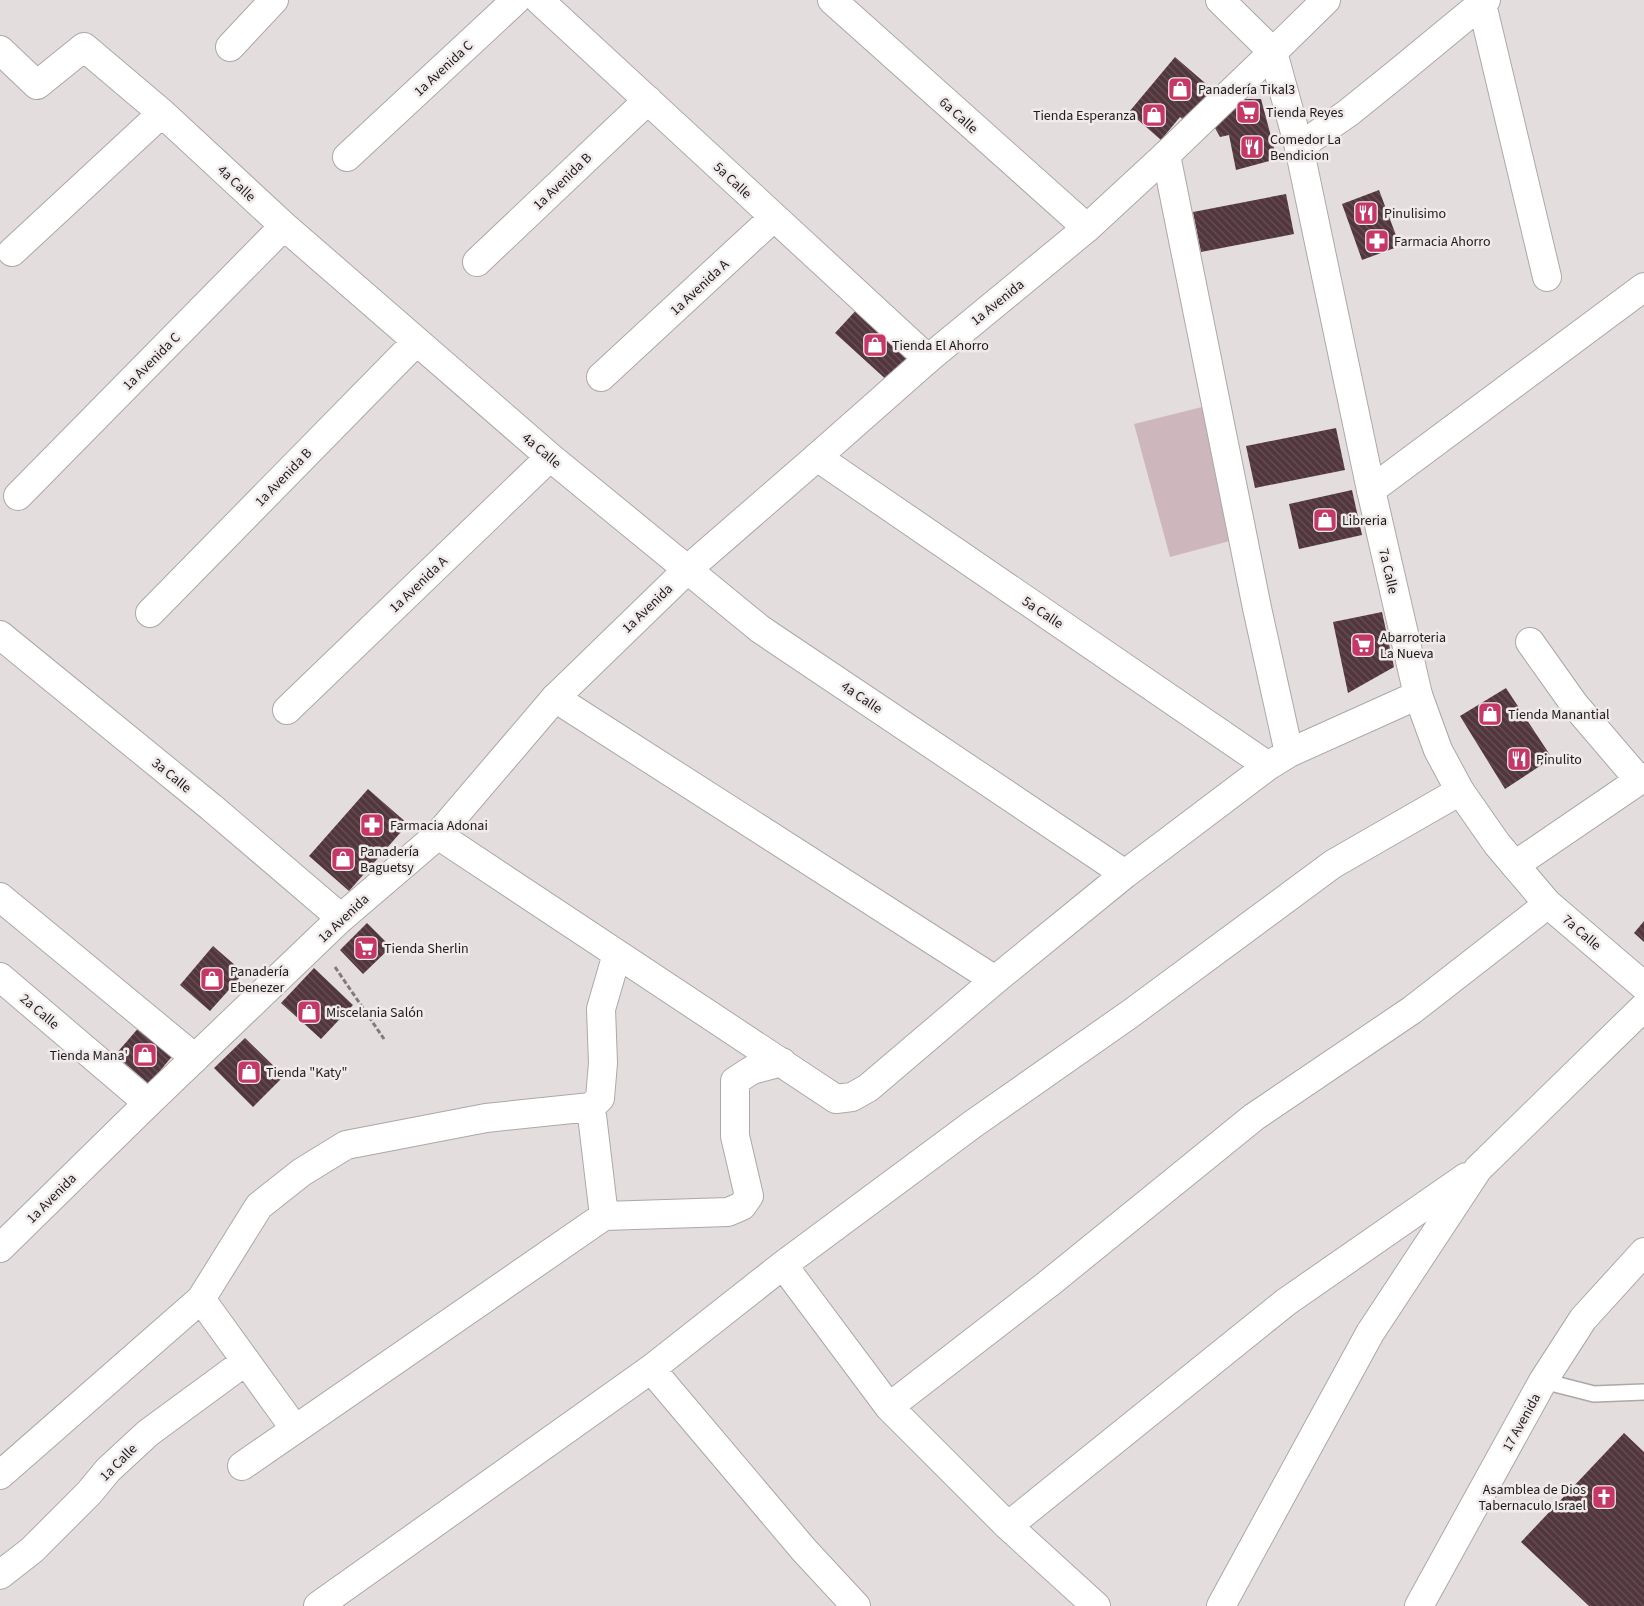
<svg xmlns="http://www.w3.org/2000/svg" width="1644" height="1606" viewBox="0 0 1644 1606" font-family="'Source Sans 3',sans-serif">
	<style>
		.pitch { fill: #ceb7bc }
		.building { fill: url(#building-back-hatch) }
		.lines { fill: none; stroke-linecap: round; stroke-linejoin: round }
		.service-casing { stroke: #ada7a8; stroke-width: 18 }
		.minor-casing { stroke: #ada7a8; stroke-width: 30 }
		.tertiary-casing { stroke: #ada7a8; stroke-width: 30 }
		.path { stroke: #807b7c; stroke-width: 3; stroke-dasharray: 5 2.5; stroke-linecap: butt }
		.service { stroke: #fff; stroke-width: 15 }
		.minor { stroke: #fff; stroke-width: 28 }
		.tertiary { stroke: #fff; stroke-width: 28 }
		.labels { text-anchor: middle; stroke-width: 5; stroke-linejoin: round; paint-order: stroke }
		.street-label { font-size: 14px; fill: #1d1b1b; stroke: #f1eaeb }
		.poi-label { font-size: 14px; fill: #1d1b1b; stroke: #f1eaeb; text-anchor: start }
	</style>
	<defs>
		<pattern id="building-back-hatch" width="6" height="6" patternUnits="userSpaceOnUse" patternTransform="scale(1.25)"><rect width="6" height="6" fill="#52363d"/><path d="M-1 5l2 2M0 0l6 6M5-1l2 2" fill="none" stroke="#675156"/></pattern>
	</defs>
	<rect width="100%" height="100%" fill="#e4ddde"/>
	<path class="pitch" d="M1206,406L1241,538L1170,557L1134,424Z"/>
	<path class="building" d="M1175,57L1212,89L1185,121L1180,117L1161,140L1129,112Z
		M1244,99H1261L1277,159L1236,170L1229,135L1220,137L1215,128Z
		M1379,190L1400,246L1362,260L1342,204Z
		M1286,194L1294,234L1201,252L1193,212Z
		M860,306L915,356L890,383L835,333Z
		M1336,428L1345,470L1255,488L1246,446Z
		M1352,490L1362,535L1299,549L1289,504Z
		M1382,612L1394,667L1348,693L1333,622Z
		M1506,688L1552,758L1505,789L1460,716Z
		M368,789L408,824L349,891L309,856Z
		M1644,921V942L1634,933Z
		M367,923L391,947L363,974L340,950Z
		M213,946L244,973L210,1011L180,985Z
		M314,968L353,1005L321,1039L281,1003Z
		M141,1025L174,1054L149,1084L115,1055Z
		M245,1038L284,1076L253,1107L214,1068Z
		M1624,1433L1644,1452V1606H1589L1521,1542Z"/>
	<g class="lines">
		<g class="service-casing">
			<path id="service" d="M1543,1381L1594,1394L1644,1392"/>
		</g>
		<g class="minor-casing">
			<path id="minor" d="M539,0L928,359
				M832,0L1087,228
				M1220,0L1273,52L1326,0
				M1482,4L1547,277
				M230,47L274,0
				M0,50L37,85L84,47L162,113L284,226L550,457L760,629L1125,874
				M1299,147L1348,113L1400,71L1486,0
				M1166,155L1257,608L1289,753
				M347,157L516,0
				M12,252L162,113
				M477,262L648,100
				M601,377L774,217
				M817,457L1268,766
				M1371,490L1644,287
				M18,496L284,226
				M150,613L416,342
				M0,635L211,807L341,918
				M1530,642L1574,704L1639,780
				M555,698L995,980
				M287,710L550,457
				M438,835L836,1099L852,1097L868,1088L995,980L1125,874L1268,766L1289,753L1418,695
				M1515,865L1644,777
				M0,897L195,1058
				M0,977L148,1103
				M604,1216L728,1212L742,1206L749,1196L735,1136V1081L752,1070L782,1062
				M783,1265L889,1407L1008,1526L1096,1606
				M201,1299L295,1429
				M651,1369L804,1550L856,1606
				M889,1407L1048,1284L1254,1117L1412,1010L1548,904
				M242,1466L604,1216L591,1107
				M0,1475L201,1299L259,1206L302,1172L346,1145L486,1118L591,1107L600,1098L603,1063L601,1009L617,954
				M1008,1526L1286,1302L1466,1177
				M0,1575L32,1550L89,1493L108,1470L148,1433L246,1361
				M318,1606L651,1369L783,1265L973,1124L1130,1014L1333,864L1460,791
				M1221,1606L1370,1333L1478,1169L1644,1007"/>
		</g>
		<g class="tertiary-casing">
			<path id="tertiary" d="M0,1248L148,1103L341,918L438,835L555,698L688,569L817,457L928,359L1087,228L1166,155L1273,52L1299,147L1371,490L1418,695L1438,750L1460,791L1497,844L1548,904L1644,986
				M1419,1606L1543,1381L1583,1319L1644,1252"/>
		</g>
		<path class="path" d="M335,967L384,1039"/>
		<use href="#service" class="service"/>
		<use href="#minor" class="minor"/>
		<use href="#tertiary" class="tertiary"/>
	</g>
	<defs>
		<g id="shop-square" transform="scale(1.25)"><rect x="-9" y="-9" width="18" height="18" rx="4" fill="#c43767" stroke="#f1eaeb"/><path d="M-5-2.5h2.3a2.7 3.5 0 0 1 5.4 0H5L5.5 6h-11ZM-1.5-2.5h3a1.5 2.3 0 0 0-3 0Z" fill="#fff"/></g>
		<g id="supermarket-square" transform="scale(1.25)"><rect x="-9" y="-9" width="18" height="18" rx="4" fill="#c43767" stroke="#f1eaeb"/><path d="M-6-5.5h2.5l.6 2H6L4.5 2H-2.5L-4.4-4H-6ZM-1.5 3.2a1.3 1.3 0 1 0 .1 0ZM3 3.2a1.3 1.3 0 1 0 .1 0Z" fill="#fff"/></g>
		<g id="restaurant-square" transform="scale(1.25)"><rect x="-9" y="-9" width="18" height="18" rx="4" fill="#c43767" stroke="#f1eaeb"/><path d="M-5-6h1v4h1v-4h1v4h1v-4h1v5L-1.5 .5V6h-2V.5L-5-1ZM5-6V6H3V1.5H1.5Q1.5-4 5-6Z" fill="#fff"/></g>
		<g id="pharmacy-square" transform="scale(1.25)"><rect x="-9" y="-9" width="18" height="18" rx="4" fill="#c43767" stroke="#f1eaeb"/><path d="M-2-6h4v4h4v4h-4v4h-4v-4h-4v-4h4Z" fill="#fff"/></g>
		<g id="church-square" transform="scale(1.25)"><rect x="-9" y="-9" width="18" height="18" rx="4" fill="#c43767" stroke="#f1eaeb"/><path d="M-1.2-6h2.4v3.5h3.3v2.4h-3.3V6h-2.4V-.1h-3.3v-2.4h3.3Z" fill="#fff"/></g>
	</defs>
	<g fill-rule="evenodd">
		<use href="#shop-square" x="1180" y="89"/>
		<use href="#supermarket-square" x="1248" y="112"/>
		<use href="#shop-square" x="1154" y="115"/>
		<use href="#restaurant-square" x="1252" y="147"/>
		<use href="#restaurant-square" x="1366" y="213"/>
		<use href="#pharmacy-square" x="1377" y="241"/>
		<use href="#shop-square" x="875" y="345"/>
		<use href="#shop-square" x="1325" y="520"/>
		<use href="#supermarket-square" x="1363" y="645"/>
		<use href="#shop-square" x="1490" y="714"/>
		<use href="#restaurant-square" x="1519" y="759"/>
		<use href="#pharmacy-square" x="372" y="825"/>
		<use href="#shop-square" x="343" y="859"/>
		<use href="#supermarket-square" x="366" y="948"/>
		<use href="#shop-square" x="212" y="979"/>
		<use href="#shop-square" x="309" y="1012"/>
		<use href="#shop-square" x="145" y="1055"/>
		<use href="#shop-square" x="249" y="1072"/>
		<use href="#church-square" x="1604" y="1497"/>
	</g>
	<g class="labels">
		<g class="street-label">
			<text transform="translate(443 68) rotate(-43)" y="5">1a Avenida C</text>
			<text transform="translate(959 115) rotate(42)" y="5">6a Calle</text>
			<text transform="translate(733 180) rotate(43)" y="5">5a Calle</text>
			<text transform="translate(562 181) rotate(-44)" y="5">1a Avenida B</text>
			<text transform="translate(237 183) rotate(43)" y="5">4a Calle</text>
			<text transform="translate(699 287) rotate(-43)" y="5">1a Avenida A</text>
			<text transform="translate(997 302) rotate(-39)" y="5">1a Avenida</text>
			<text transform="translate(151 361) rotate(-45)" y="5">1a Avenida C</text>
			<text transform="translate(542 450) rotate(40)" y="5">4a Calle</text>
			<text transform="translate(283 477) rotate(-46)" y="5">1a Avenida B</text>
			<text transform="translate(1389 571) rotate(77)" y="5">7a Calle</text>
			<text transform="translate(418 584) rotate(-44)" y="5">1a Avenida A</text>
			<text transform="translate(647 608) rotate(-44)" y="5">1a Avenida</text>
			<text transform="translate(1043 612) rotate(34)" y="5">5a Calle</text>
			<text transform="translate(862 697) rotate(34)" y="5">4a Calle</text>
			<text transform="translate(172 775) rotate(39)" y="5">3a Calle</text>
			<text transform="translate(343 918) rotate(-43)" y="5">1a Avenida</text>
			<text transform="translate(1582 932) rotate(41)" y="5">7a Calle</text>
			<text transform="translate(40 1011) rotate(40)" y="5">2a Calle</text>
			<text transform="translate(51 1198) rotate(-45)" y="5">1a Avenida</text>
			<text transform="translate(1521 1422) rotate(-61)" y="5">17 Avenida</text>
			<text transform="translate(118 1462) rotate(-45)" y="5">1a Calle</text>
		</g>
		<g class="poi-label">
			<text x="1198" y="94">Panadería Tikal3</text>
			<text x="1266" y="117">Tienda Reyes</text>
			<text x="1136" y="120" text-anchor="end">Tienda Esperanza</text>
			<text x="1270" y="144">Comedor La<tspan x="1270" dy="16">Bendicion</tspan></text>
			<text x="1384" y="218">Pinulisimo</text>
			<text x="1394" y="246">Farmacia Ahorro</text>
			<text x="892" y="350">Tienda El Ahorro</text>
			<text x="1342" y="525">Libreria</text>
			<text x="1380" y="642">Abarroteria<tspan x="1380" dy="16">La Nueva</tspan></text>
			<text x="1508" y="719">Tienda Manantial</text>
			<text x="1536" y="764">Pinulito</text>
			<text x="390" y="830">Farmacia Adonai</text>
			<text x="360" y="856">Panadería<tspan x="360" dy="16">Baguetsy</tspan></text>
			<text x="384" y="953">Tienda Sherlin</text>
			<text x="230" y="976">Panadería<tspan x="230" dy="16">Ebenezer</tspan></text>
			<text x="326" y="1017">Miscelania Salón</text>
			<text x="128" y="1060" text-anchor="end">Tienda Mana'</text>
			<text x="266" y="1077">Tienda "Katy"</text>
			<text x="1586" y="1494" text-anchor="end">Asamblea de Dios<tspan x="1586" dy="16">Tabernaculo Israel</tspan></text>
		</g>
	</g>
</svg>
